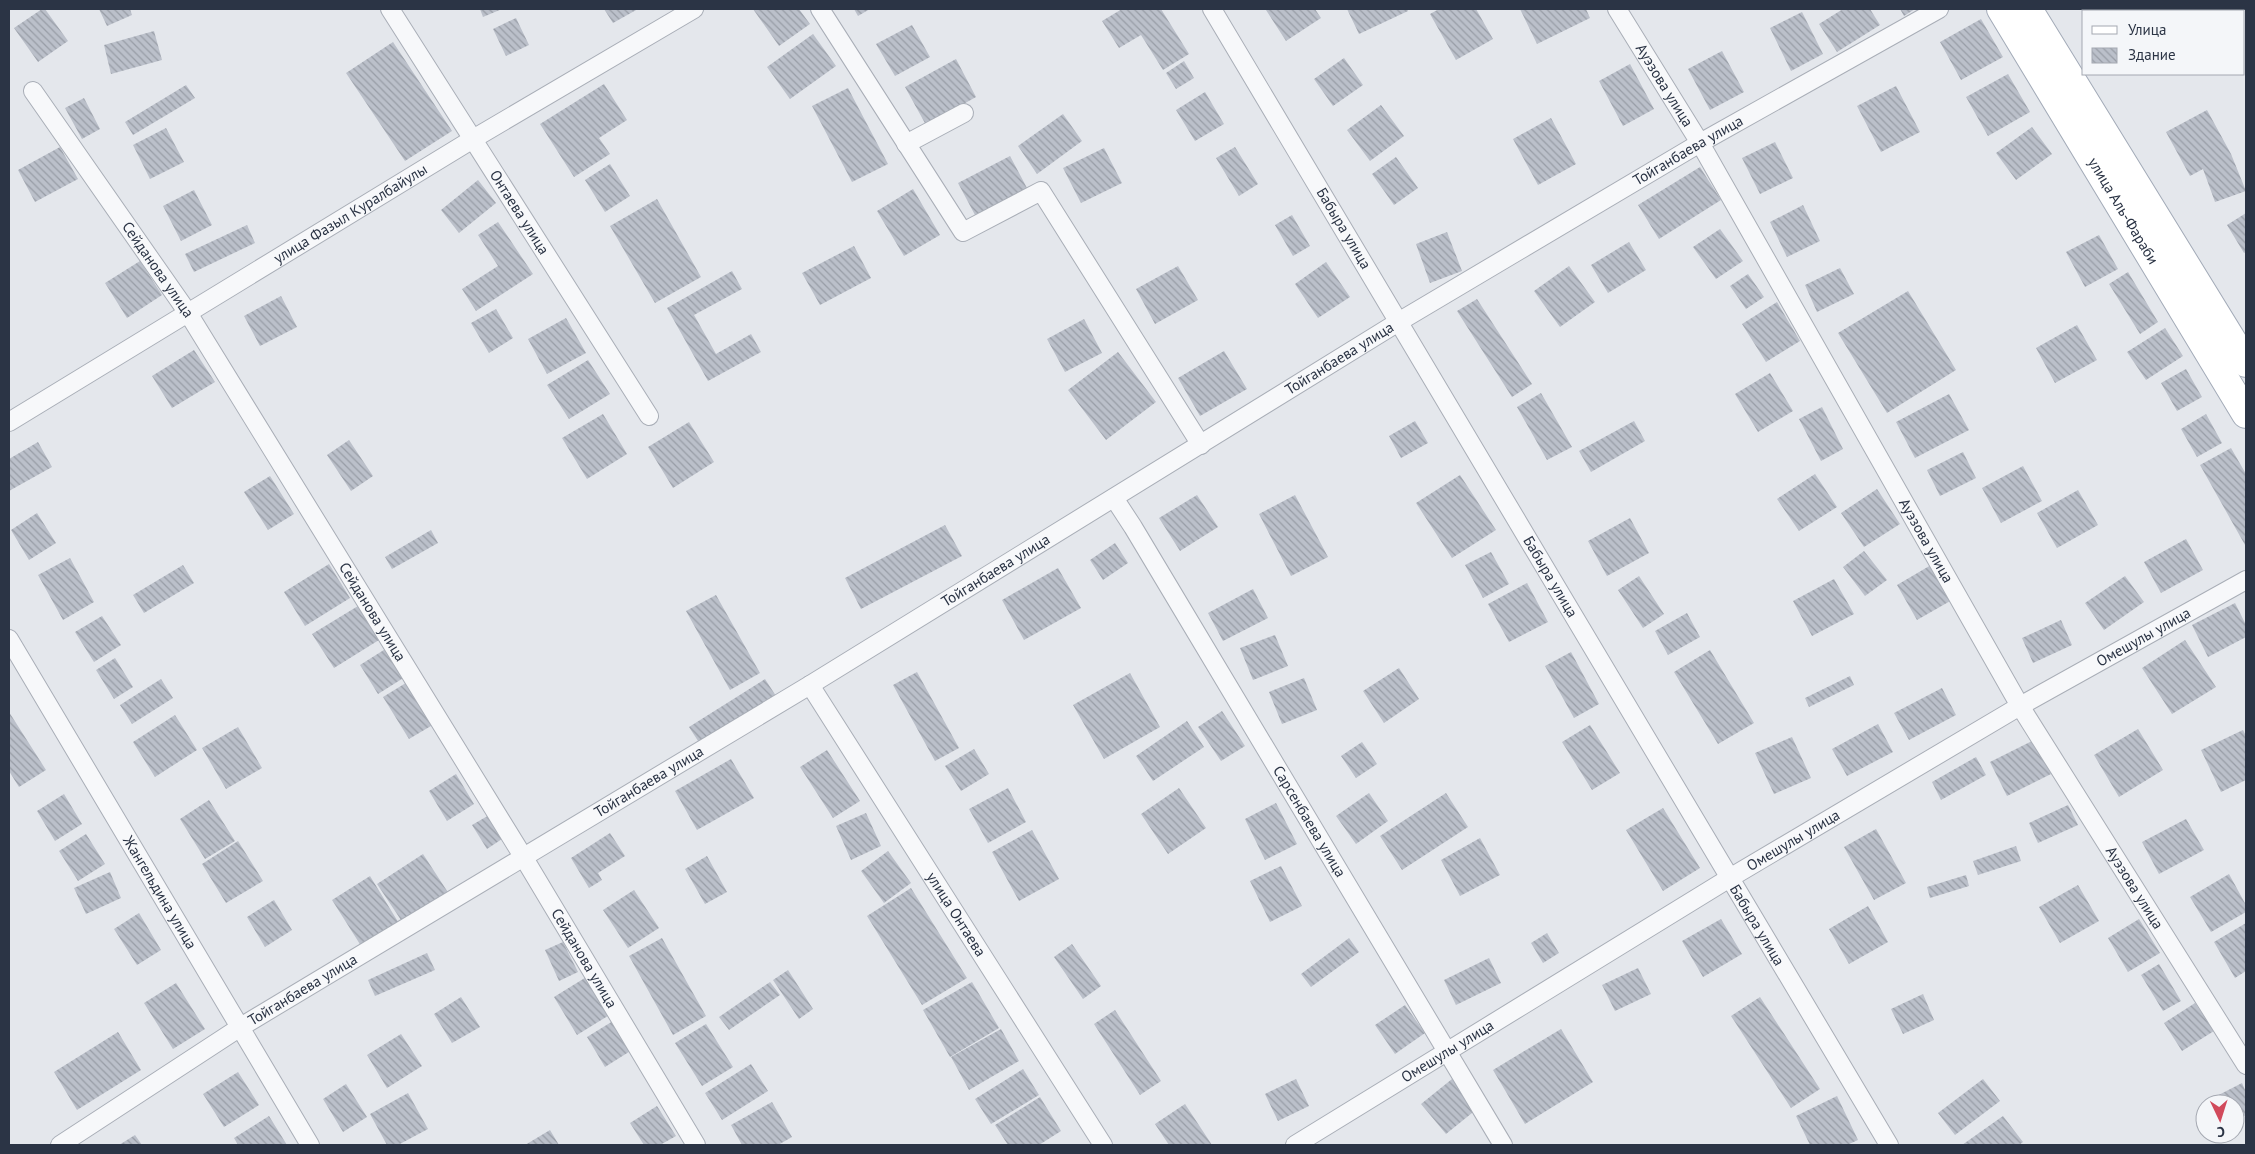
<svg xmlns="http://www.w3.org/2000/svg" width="2255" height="1154" viewBox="0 0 2255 1154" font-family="'PT Sans',sans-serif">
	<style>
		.building { fill: url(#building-back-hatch) }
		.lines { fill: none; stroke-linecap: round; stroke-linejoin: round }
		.minor-casing { stroke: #a9aeb7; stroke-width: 20 }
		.primary-casing { stroke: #a3abb8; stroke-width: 30 }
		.minor { stroke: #f7f8fa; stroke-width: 18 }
		.primary { stroke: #fff; stroke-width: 28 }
		.labels { text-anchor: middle; stroke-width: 4; stroke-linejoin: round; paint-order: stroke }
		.street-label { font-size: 15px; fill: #2b3445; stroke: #f4f6f9 }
	</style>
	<defs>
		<pattern id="building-back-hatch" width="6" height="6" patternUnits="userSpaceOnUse" patternTransform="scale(1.25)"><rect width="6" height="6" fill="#bbc0ca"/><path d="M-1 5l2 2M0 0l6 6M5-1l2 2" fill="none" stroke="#989da6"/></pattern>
	</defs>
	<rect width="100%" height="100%" fill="#e4e7ec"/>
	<path class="building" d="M42,9H45L68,41L38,62L14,28Z
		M99,9H130L132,15L107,26Z
		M480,9H502L483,17Z
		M604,9H638L613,23Z
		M753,9H799L810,24L779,46Z
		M854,9H870L858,16Z
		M1122,9H1161L1189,54L1163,70L1141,35L1119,48L1102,21Z
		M1267,9H1315L1321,18L1286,41L1266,10Z
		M1347,9H1407L1408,11L1359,34Z
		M1439,9H1476L1493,39L1456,60L1430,14Z
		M1520,9H1586L1590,18L1537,44Z
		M1843,9H1870L1880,25L1837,52L1819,24Z
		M1900,9H1915L1904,16Z
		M1802,12L1823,54L1791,71L1770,28Z
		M516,18L529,45L506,56L493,29Z
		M1981,19L2003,57L1961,80L1940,42Z
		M912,25L930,57L895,76L876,44Z
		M154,31L162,60L111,74L104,45Z
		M813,34L836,66L790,99L767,67Z
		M393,42L452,131L405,161L346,73Z
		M1722,51L1744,92L1710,110L1688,69Z
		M1344,58L1363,85L1333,106L1314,79Z
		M956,59L976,97L926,125L905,87Z
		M1184,61L1194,78L1176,89L1166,73Z
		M1630,64L1654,109L1623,126L1599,81Z
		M2008,74L2030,112L1988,136L1966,97Z
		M604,84L627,120L599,138L610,154L574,177L540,124Z
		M186,85L195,98L133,135L125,122Z
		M1896,86L1920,132L1881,152L1857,106Z
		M848,88L888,164L852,182L812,106Z
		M1205,92L1224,124L1195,141L1176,110Z
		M84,98L100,129L82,139L65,108Z
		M1381,105L1404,136L1370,161L1347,130Z
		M2207,110L2231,154L2246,191L2215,202L2203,169L2190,176L2166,132Z
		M1063,114L1082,141L1037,174L1018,146Z
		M1551,118L1576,164L1538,185L1513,139Z
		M2032,127L2052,154L2016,180L1996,153Z
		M166,128L184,162L150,179L133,145Z
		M1775,142L1793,178L1760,194L1742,158Z
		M60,147L78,179L35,202L18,170Z
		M1235,147L1258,184L1239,196L1216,158Z
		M1104,148L1122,183L1081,203L1063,168Z
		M1010,156L1027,188L975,215L958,183Z
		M1396,157L1418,188L1394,205L1372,174Z
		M610,164L630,196L605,212L585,180Z
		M1700,167L1721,200L1659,239L1638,205Z
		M478,180L496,203L459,233L441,210Z
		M913,189L940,235L904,256L877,211Z
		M194,190L212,225L181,241L163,206Z
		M657,199L701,277L655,303L610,226Z
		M1803,205L1820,241L1787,257L1770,222Z
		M2246,213V252L2244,253L2227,225Z
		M1292,215L1310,246L1293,256L1275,225Z
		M498,222L533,274L476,311L462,289L498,266L478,235Z
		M247,225L255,243L194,272L185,254Z
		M1720,229L1743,261L1716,279L1693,247Z
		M1447,232L1462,271L1430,283L1416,244Z
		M2099,235L2118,269L2085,287L2066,252Z
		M1629,242L1646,270L1608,293L1591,265Z
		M854,246L871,278L820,305L802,273Z
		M140,261L162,295L127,318L105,283Z
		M1326,262L1350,297L1318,318L1295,284Z
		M1178,266L1198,300L1155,324L1136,289Z
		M1569,266L1595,302L1560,327L1534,291Z
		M1840,268L1854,294L1817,312L1805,285Z
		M732,271L742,289L694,315L716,354L751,334L761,352L708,381L667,308Z
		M2128,272L2158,322L2140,334L2109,284Z
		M1748,274L1764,297L1746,309L1730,286Z
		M1908,291L1956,370L1887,413L1838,333Z
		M281,296L297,327L260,346L244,316Z
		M1477,299L1532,384L1512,397L1457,311Z
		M1777,302L1800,341L1766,362L1742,324Z
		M496,309L513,338L489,353L471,323Z
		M566,318L586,353L547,374L528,339Z
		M1084,319L1102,353L1065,372L1047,339Z
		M2077,325L2097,360L2055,383L2036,348Z
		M2165,328L2183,356L2146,380L2127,352Z
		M194,350L215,382L172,408L152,376Z
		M1224,351L1247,389L1200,416L1178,378Z
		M1118,352L1156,402L1106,440L1068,390Z
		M588,360L610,394L569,419L547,385Z
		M2186,369L2202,397L2177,411L2161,383Z
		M1770,373L1793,411L1758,432L1735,394Z
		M1541,393L1572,447L1547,460L1517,407Z
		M1949,394L1969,430L1915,458L1896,422Z
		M1822,407L1843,449L1821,461L1799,419Z
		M603,414L627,454L587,479L562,438Z
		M2206,414L2222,443L2197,457L2181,429Z
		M1415,421L1428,443L1401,458L1389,436Z
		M1634,421L1645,441L1591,472L1579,451Z
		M689,422L714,462L673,488L648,447Z
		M349,440L373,476L351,491L327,455Z
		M38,442L52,467L9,491V459Z
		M2231,448L2246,474L2245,545L2200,465Z
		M1963,452L1976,478L1940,496L1927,470Z
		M2023,466L2042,501L2001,523L1982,488Z
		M1815,474L1837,507L1799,531L1777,499Z
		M1460,475L1496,530L1452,558L1416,503Z
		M270,476L294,514L268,530L244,492Z
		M1877,489L1900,524L1864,547L1841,513Z
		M2078,490L2098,525L2057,548L2037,513Z
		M1197,495L1218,527L1180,551L1159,518Z
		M1295,495L1328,557L1291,576L1259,514Z
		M37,513L56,543L29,560L11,530Z
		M1630,518L1649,553L1607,576L1588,541Z
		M945,525L962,556L861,609L845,578Z
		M431,530L438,543L392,569L385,557Z
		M2186,539L2203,570L2161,593L2144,562Z
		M1115,543L1128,563L1103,580L1090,560Z
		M1864,551L1887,580L1865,596L1843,567Z
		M1491,552L1509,584L1483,598L1465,565Z
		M70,558L94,602L63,620L38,575Z
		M329,564L350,598L305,626L284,592Z
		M183,565L194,583L144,613L133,595Z
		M1931,565L1952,600L1917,620L1897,585Z
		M1058,568L1081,608L1024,640L1002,600Z
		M1639,576L1664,614L1643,628L1618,590Z
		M2125,576L2144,602L2104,630L2085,603Z
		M1834,579L1854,614L1812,636L1793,601Z
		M1527,583L1548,622L1509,642L1488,604Z
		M1253,589L1268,618L1223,641L1208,613Z
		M716,595L760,673L730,690L686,611Z
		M2235,603L2246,625V637L2208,657L2192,625Z
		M358,606L379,640L334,668L312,634Z
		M1687,613L1700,637L1668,655L1655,631Z
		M102,616L121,645L94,662L75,632Z
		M2061,620L2072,645L2033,663L2022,638Z
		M1275,635L1288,666L1253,680L1240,648Z
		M2185,640L2216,687L2172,714L2142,668Z
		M387,648L405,677L378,694L360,665Z
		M1710,650L1754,723L1718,744L1674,672Z
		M1571,652L1599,704L1574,718L1545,666Z
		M115,658L133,687L114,699L96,670Z
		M1399,668L1419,699L1384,723L1363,691Z
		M917,672L959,748L935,761L893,685Z
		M1130,673L1160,727L1104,759L1073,705Z
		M1850,676L1854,685L1809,707L1805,698Z
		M1304,678L1317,710L1282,724L1269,692Z
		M161,679L173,698L132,724L120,705Z
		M765,679L776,696L700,744L689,727Z
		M409,681L436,723L409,739L383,697Z
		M1942,688L1956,715L1909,740L1894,713Z
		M1222,711L1245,746L1221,761L1198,727Z
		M9,712L46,770L19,787L9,771Z
		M175,715L197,750L155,777L133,742Z
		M1187,721L1204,747L1153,781L1136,756Z
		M1878,724L1893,752L1847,776L1832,749Z
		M1590,725L1620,773L1592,790L1562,742Z
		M238,727L262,768L226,789L202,748Z
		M2138,729L2163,770L2119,797L2094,755Z
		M2243,730L2246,736V780L2221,792L2201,750Z
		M1792,737L1811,778L1774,794L1755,753Z
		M2034,740L2051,774L2007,796L1990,762Z
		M1362,742L1377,764L1356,778L1341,756Z
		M974,749L989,774L961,791L945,766Z
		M827,750L860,801L833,818L800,767Z
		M1976,757L1986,775L1941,800L1932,782Z
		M731,759L754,798L697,830L675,791Z
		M456,774L474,804L447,821L429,791Z
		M1008,788L1026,822L988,843L969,809Z
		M1179,788L1206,828L1168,854L1141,814Z
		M1369,793L1388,821L1356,844L1336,816Z
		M1446,793L1468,827L1402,870L1380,836Z
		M64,794L82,824L55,841L37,811Z
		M209,800L235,841L205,859L180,819Z
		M1276,803L1297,844L1265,860L1245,819Z
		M2068,805L2078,825L2038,843L2029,823Z
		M1663,808L1700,868L1663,891L1626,830Z
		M866,813L881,846L851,860L836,826Z
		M491,814L505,837L487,849L472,825Z
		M2186,819L2204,850L2159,874L2142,842Z
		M1876,829L1906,883L1874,900L1844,847Z
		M1032,830L1059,879L1019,901L992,852Z
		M610,833L625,856L598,873L602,880L589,888L571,858Z
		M86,834L105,864L78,881L59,851Z
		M1480,838L1500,875L1460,896L1441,860Z
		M238,841L263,881L226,903L202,864Z
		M2016,846L2021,861L1978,875L1973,861Z
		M888,851L911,883L884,903L861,871Z
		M423,854L451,897L405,926L377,884Z
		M707,856L727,892L705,904L685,869Z
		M1281,866L1302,906L1270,922L1250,881Z
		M110,872L121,898L86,914L74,888Z
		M2229,874L2246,905V912L2211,932L2190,897Z
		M1966,875L1969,886L1930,898L1927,887Z
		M370,876L400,925L363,949L332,900Z
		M2078,885L2099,921L2060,943L2039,907Z
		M911,888L967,978L922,1005L867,916Z
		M634,890L659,928L628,948L603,910Z
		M274,900L292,930L265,947L247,917Z
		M1868,906L1888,942L1849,964L1829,929Z
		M139,913L161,950L137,965L114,929Z
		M1721,919L1742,954L1703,977L1682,941Z
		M2139,919L2160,953L2128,972L2108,938Z
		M2246,923V971L2235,978L2214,942Z
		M1547,933L1559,953L1543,963L1531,943Z
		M662,938L706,1016L673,1035L629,956Z
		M1349,938L1359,952L1311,987L1301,974Z
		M563,942L578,972L559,981L545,950Z
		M1072,944L1101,986L1083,999L1054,957Z
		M427,953L435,970L375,996L368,980Z
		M1489,958L1501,983L1456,1005L1444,980Z
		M2159,964L2181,1001L2163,1011L2141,975Z
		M1638,968L1651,994L1615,1011L1602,985Z
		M788,970L813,1009L799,1019L773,980Z
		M588,976L611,1014L577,1035L554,997Z
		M770,982L780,995L729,1030L719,1017Z
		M972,982L999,1028L950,1057L923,1010Z
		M176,983L205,1029L173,1049L144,1003Z
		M1923,994L1934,1020L1903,1034L1891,1009Z
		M461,997L480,1027L452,1043L434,1014Z
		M1760,997L1820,1089L1791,1108L1731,1016Z
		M2195,1003L2214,1031L2182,1051L2164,1023Z
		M1405,1005L1425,1033L1395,1054L1375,1025Z
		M1115,1010L1161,1081L1140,1095L1094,1024Z
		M613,1021L632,1050L605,1067L587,1037Z
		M706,1024L733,1067L702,1086L675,1043Z
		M1001,1029L1019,1061L969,1090L951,1057Z
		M1561,1029L1593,1082L1525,1124L1493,1070Z
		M118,1032L141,1070L77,1110L54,1072Z
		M401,1034L422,1066L387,1088L367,1055Z
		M751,1064L768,1091L722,1120L705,1093Z
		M1023,1069L1039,1095L991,1124L975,1099Z
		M238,1072L259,1105L224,1127L203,1094Z
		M1296,1079L1309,1106L1278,1121L1265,1094Z
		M1452,1079L1477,1109L1446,1134L1421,1104Z
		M1983,1079L2000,1101L1955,1135L1938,1113Z
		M2242,1083L2246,1092V1115L2235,1121V1104H2206L2205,1102Z
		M346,1084L367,1117L343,1132L323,1099Z
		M408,1093L428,1129L398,1145H387L370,1114Z
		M1837,1096L1858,1140L1847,1145H1810L1796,1116Z
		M1040,1097L1061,1131L1039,1145H1008L995,1125Z
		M772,1102L792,1137L778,1145H742L731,1125Z
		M1185,1104L1212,1145H1169L1155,1124Z
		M657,1106L676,1136L660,1145H644L630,1123Z
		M269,1116L287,1145H238L234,1138Z
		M2003,1116L2023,1142L2019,1145H1962Z
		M550,1130L559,1145H525Z
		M135,1135L142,1145H119Z"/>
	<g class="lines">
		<g class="minor-casing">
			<g id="minor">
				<path id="s1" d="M390,9L649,416"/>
				<path d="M820,9L963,232L1041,191L1201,445"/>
				<path id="s2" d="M1212,9C1440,386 1661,768 1889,1145"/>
				<path id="s3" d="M1617,9L1700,143L2020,706L2246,1065"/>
				<path id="s4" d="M33,91L188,313L524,858L696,1145"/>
				<path d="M906,144L964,113"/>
				<path id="s5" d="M9,422L473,139L694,9"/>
				<path id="s6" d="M1114,498L1133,527L1503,1145"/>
				<path id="s7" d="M9,639L310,1145"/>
				<path id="s8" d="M810,685L1103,1145"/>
				<path id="s9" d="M60,1145L239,1028L810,685L1400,321L1700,143L1939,9"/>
				<path id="s10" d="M1295,1145L1728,879L2020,706L2246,580"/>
			</g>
		</g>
		<g class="primary-casing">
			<g id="primary">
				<path id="s11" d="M2001,9L2246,414"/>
				<path d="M2028,9L2246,363"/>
			</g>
		</g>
		<use href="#minor" class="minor"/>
		<use href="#primary" class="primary"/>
	</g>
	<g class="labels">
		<g class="street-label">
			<text dy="5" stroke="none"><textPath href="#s3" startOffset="90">Ауэзова улица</textPath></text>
			<text dy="5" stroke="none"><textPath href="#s9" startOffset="1908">Тойганбаева улица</textPath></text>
			<text dy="5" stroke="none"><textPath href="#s1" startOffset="241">Онтаева улица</textPath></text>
			<text dy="5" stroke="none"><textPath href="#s11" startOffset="236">улица Аль-Фараби</textPath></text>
			<text dy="5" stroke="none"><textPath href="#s5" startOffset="400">улица Фазыл Куралбайулы</textPath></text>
			<text dy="5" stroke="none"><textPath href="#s2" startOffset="256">Бабыра улица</textPath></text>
			<text dy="5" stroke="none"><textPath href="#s4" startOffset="218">Сейданова улица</textPath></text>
			<text dy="5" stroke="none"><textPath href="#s9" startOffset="1502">Тойганбаева улица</textPath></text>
			<text dy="5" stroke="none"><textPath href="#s3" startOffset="615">Ауэзова улица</textPath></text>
			<text dy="5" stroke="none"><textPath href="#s9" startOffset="1098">Тойганбаева улица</textPath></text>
			<text dy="5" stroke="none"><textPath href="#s2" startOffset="661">Бабыра улица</textPath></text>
			<text dy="5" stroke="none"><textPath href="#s4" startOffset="622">Сейданова улица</textPath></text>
			<text dy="5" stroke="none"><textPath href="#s10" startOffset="989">Омешулы улица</textPath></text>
			<text dy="5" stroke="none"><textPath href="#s9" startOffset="692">Тойганбаева улица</textPath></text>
			<text dy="5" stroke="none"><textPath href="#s6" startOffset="378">Сарсенбаева улица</textPath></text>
			<text dy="5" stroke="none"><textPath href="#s10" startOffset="584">Омешулы улица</textPath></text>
			<text dy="5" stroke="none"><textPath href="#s3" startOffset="1020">Ауэзова улица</textPath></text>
			<text dy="5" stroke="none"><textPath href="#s7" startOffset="295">Жангельдина улица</textPath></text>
			<text dy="5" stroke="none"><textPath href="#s8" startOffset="272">улица Онтаева</textPath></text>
			<text dy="5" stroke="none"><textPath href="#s2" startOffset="1066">Бабыра улица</textPath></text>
			<text dy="5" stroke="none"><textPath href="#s4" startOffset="1028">Сейданова улица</textPath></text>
			<text dy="5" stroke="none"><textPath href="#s9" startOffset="288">Тойганбаева улица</textPath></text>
			<text dy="5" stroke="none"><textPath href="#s10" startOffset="179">Омешулы улица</textPath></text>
		</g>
	</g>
	<rect width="2255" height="1154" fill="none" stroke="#2b3445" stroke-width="20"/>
	<rect x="2082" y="10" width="162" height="65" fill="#f4f6f9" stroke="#a4a8b1"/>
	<rect x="2092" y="26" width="25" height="8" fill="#ffffff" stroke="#a4a8b1"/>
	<text x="2128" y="35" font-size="15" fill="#2b3445">Улица</text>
	<rect x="2092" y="48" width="25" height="15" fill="url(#building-back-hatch)" stroke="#a4a8b1"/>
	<text x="2128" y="60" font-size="15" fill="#2b3445">Здание</text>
	<g transform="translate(2220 1119) rotate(176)"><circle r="24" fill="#f4f6f9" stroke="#a4a8b1"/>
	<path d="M0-4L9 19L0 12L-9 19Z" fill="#d1495b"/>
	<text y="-8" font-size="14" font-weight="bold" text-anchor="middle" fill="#2b3445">С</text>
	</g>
</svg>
